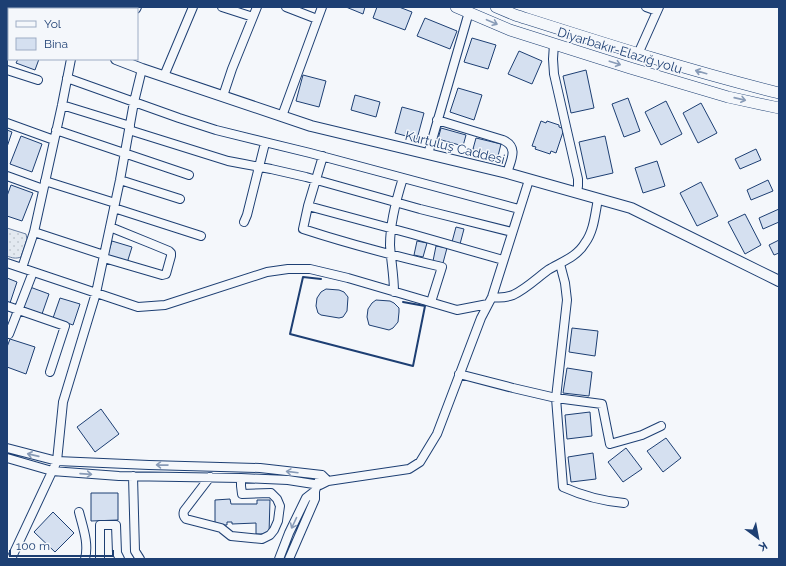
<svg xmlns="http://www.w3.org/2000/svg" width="786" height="566" viewBox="0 0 786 566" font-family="Raleway,sans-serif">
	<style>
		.grass { fill: url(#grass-dots); stroke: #687fa3 }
		.building { fill: #d5e0f0; stroke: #1d3f73 }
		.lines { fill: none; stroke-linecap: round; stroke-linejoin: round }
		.minor-casing { stroke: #1d3f73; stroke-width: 10 }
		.major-casing { stroke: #1d3f73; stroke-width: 12 }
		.highway-casing { stroke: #1d3f73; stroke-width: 12 }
		.minor { stroke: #f4f7fb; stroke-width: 8 }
		.major { stroke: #f4f7fb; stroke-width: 10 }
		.highway { stroke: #f4f7fb; stroke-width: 11 }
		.wall { stroke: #1d3f73; stroke-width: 2 }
		.oneway { stroke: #889bb7 }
		.labels { text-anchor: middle; stroke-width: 3; stroke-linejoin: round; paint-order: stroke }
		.street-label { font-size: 13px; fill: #1d3f73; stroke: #f4f7fb }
	</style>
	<defs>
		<pattern id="grass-dots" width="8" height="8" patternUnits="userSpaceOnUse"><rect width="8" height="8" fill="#e3e9f0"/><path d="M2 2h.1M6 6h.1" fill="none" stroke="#c2c9d1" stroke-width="1.8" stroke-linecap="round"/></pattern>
	</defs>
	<rect width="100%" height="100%" fill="#f4f7fb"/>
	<path class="grass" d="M7,228L26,234L27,239L21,257C16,259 12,258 7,256Z"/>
	<path class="building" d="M346,7H365L363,14Z
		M377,7H399L412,12L405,30L373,18Z
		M425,18L457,31L450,49L417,36Z
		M7,27L9,28V54L7,59Z
		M472,38L496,45L488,69L464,62Z
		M519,51L542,61L532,84L508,74Z
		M18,59H39L35,70L16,63Z
		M586,70L594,108L571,113L563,76Z
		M303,75L326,81L319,107L296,101Z
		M458,88L482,95L474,120L450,112Z
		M355,95L380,102L376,117L351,110Z
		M628,98L640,131L624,137L612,104Z
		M666,101L682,134L661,145L645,112Z
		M701,103L717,133L698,143L683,113Z
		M402,107L424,113L417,139L395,133Z
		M541,121L546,123L547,121L559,125V127L564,129L556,153L551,151L550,154L535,149L536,147L532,146Z
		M441,128L466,135L463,146L438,139Z
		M7,130L12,132L7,147Z
		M21,136L42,144L32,172L10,164Z
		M605,136L613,173L587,179L579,142Z
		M476,138L501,144L498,156L473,149Z
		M756,149L761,160L740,169L735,159Z
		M657,161L665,186L643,193L635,168Z
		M768,180L773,191L751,200L747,190Z
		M701,182L718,216L697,226L680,193Z
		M11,185L33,193L22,221L7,216V196Z
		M779,209V222L763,229L759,218Z
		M745,214L761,245L745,254L728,222Z
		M456,227L464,229L460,244L452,242Z
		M779,240V253L774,255L769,245Z
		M112,241L132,247L127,263L107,257Z
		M417,241L427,243L423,257L414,255Z
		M436,246L447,248L443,263L433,261Z
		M7,278L17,282L10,303L7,302Z
		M30,287L49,294L42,314L23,307Z
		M326,289L339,290L344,292L348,297L347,311L343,317L339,318L321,315L318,313L316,306L317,298L321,292Z
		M60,298L80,304L73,325L53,318Z
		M376,300L390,301L394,303L399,308V312L398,322L393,328L389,330L369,325L367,317L368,309L372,303Z
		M572,328L598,331L595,356L569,352Z
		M10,339L35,347L26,374L7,367V347Z
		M567,368L592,372L589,396L563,393Z
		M101,409L119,434L95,452L77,427Z
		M590,412L592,436L567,439L565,415Z
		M666,438L681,458L663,472L647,451Z
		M626,448L642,469L623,482L608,462Z
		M593,453L596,479L571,482L568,457Z
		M91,493H118V520L91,521Z
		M230,499L231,504H257V500H270L269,534H256V523L232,524V522H227V525H215V500Z
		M53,512L74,533L55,552L34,532Z"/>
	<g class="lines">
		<g class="minor-casing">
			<path id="minor" d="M222,7L253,17
				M286,7L317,19
				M646,7L657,11
				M7,8L8,7
				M69,9L70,7
				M136,9L137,7
				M554,44L553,59L554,74L578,179V186L577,193
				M638,54L659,7
				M7,70L38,80
				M164,76L193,7
				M67,78L179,118L216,130L310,153L519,209
				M223,96L232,69L257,7
				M62,105L130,126
				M282,116L322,7
				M437,120L503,140C519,147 511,160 507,173
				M7,123L54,140
				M56,130L189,175
				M129,130L228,161L244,164L271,169L306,177L420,209L512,232
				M428,154L469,12
				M323,156L308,206L303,229C349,244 395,256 442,267L431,302
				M7,176L43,189
				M120,180L180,199
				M45,181L115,203
				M308,206L412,234L503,260
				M114,208L201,236
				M244,222L247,215L265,143
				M34,232L104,255
				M104,258L162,275L166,274L171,256V253L169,251L152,244L110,227
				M7,263L138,307L165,305L267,272L288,269H310L348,278L457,310L488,304
				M560,264L565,283L567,300L556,398L563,487C583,496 602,501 624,503
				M22,268L34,232L62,105L71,59
				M394,292C394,276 391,261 390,245C390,222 396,200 403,178
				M492,297C499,298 505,298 513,295C526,289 537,278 548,270C561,262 577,257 585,243C594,231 595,214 598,199
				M7,306L65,326L50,372
				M9,334L33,272
				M459,374L513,388L556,398L602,404L610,444L642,435L661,426
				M7,448L57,461L149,465L260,468L322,475L328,481
				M7,458L52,471L119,476L241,478L288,480L320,485L328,481L409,469L420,462L437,434L481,318L492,297L529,180
				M133,476L135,551L140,559
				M210,477L184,511C183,514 184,517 186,519L221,528L231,536L262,539L270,535L274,530L278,521L279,513L280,506L277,499L271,493L242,494L241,486V478
				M79,512C83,528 89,543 85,559
				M12,557L57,461L63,402L96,293L120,180L134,102L142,69
				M100,559V525H116L117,553L120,559
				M279,559L289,533L306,498L315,491
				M289,559L315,499V491L319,480"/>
		</g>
		<g class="major-casing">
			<path id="major" d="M7,20H9
				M116,59L142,69L311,126L507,173L631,208L779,281"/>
		</g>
		<g class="highway-casing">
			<path id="highway" d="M456,7L510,30L630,68L728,97L779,108
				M496,7L515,15C603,43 690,71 779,93"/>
		</g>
		<use href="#minor" class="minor"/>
		<use href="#major" class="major"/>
		<use href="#highway" class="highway"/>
		<path class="wall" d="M321,279L303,277L290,334L413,366L425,306L403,302"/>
	</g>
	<defs><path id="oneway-shaft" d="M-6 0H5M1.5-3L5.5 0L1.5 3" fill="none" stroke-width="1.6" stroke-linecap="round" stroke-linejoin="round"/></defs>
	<g class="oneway">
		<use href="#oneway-shaft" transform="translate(492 22) rotate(23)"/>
		<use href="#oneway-shaft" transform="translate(615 63) rotate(18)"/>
		<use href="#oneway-shaft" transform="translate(701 72) rotate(-164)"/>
		<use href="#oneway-shaft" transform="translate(740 99) rotate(13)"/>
		<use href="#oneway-shaft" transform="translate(33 455) rotate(-167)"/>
		<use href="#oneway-shaft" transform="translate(162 465) rotate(-179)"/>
		<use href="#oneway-shaft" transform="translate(292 472) rotate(-173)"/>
		<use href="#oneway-shaft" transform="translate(86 474) rotate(4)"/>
		<use href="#oneway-shaft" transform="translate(294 523) rotate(115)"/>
	</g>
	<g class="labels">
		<g class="street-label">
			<text transform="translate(620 50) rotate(17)" y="5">Diyarbakır-Elazığ yolu</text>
			<text transform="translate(455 147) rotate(14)" y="5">Kurtuluş Caddesi</text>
		</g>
	</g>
	<rect width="786" height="566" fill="none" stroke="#1d3f73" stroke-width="16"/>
	<rect x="8" y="8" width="130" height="52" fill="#f4f7fb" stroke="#9eadc5"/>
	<rect x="16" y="21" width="20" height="6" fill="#f4f7fb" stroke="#9eadc5"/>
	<text x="44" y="28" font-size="12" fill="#1d3f73">Yol</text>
	<rect x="16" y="38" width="20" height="12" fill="#d5e0f0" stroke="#9eadc5"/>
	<text x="44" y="48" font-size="12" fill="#1d3f73">Bina</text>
	<g transform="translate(758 538) rotate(148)" stroke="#f4f7fb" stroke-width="3" paint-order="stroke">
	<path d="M0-3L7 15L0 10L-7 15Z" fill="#1d3f73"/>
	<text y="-6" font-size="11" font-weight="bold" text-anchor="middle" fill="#1d3f73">K</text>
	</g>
	<path d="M10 550v6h103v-6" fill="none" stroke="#1d3f73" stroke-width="2"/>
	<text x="16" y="550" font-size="12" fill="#1d3f73" stroke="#f4f7fb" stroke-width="3" paint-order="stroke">100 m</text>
</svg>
